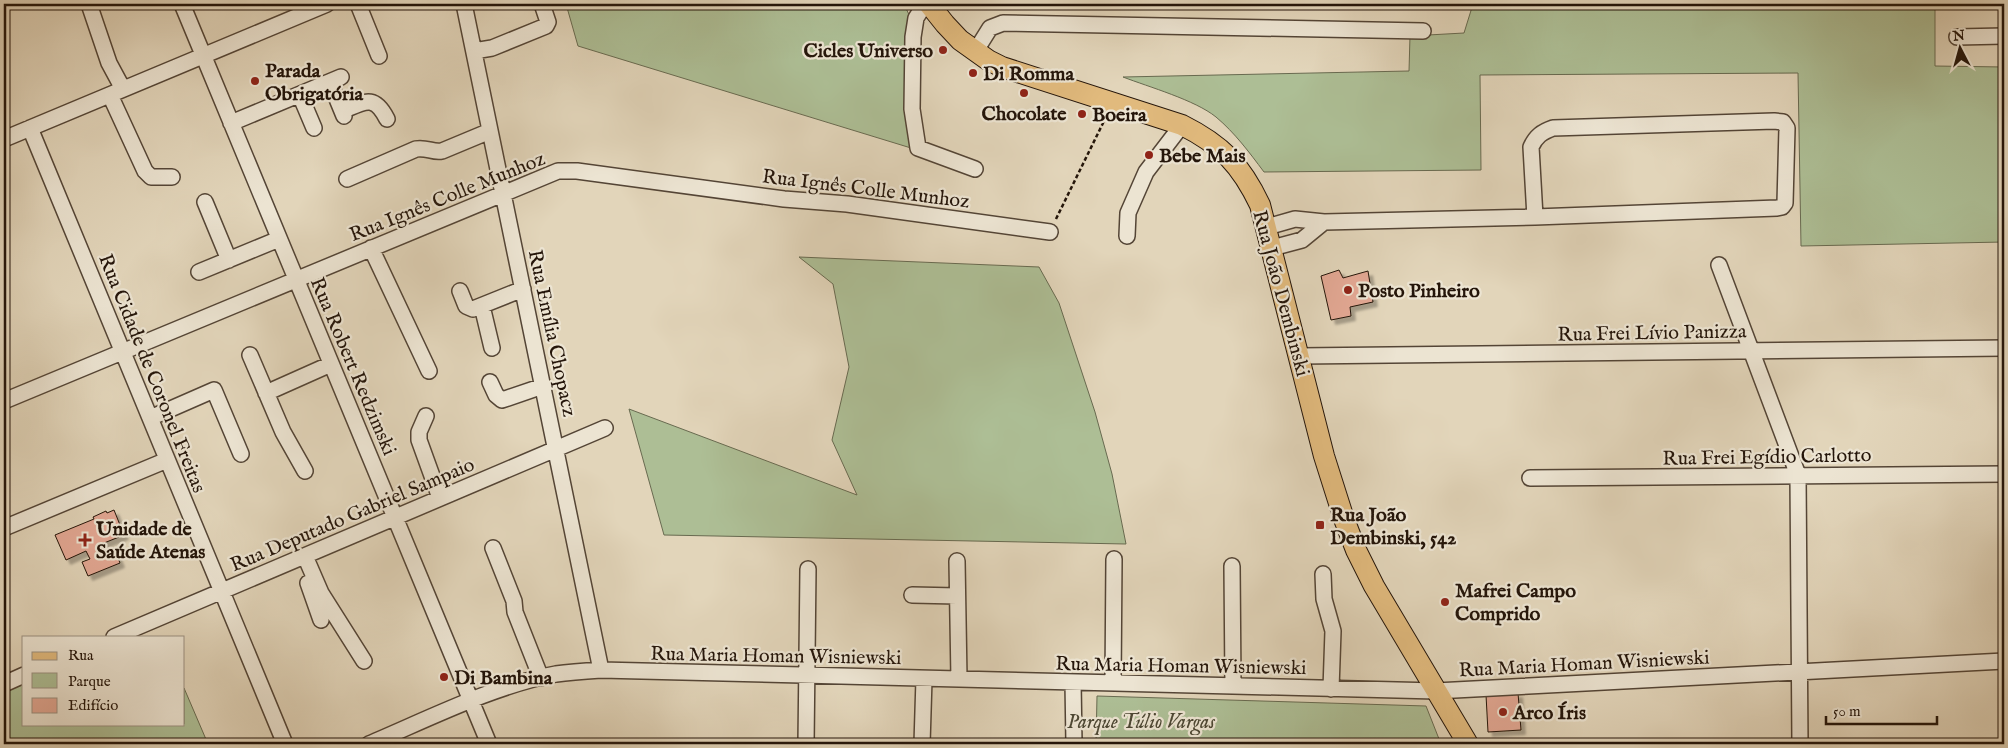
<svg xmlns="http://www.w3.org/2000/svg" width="2008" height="748" viewBox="0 0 2008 748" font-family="'IM FELL English',serif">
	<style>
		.green { fill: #adbe95; stroke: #686a50 }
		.building { fill: #e3a894; stroke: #24150a; filter: url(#shadow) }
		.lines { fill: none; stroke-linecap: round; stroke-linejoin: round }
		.minor-casing { stroke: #544536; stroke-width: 18 }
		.major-casing { stroke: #24150a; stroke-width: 22 }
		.path { stroke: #24150a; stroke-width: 2.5; stroke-dasharray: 4 2.5; stroke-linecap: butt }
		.minor { stroke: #ece4d2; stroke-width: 15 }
		.major { stroke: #e1ba7d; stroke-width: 20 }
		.poi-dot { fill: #8f2418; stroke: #ece4d2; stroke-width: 2 }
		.labels { text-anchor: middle; stroke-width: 4.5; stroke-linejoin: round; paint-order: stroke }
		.poi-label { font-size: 20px; font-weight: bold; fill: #24150a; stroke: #ece4d2; text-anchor: start }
		.street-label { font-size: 20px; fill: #24150a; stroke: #ece4d2 }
		.park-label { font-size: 20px; font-style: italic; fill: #4d4834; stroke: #ece4d2 }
	</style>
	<defs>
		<filter id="shadow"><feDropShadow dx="4.5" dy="4.5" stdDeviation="1" flood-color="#0004"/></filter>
	</defs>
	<rect width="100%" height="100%" fill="#e2d5ba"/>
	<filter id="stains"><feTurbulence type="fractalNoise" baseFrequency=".004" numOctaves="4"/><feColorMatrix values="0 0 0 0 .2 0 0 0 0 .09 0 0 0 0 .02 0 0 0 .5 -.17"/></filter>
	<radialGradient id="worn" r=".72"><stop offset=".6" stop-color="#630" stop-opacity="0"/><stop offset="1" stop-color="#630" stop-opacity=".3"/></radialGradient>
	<path class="green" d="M566,4H904L911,19V148L578,46Z
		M1473,4H1935V66L2004,67V242L1801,246L1798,73L1480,75L1481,170L1264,172C1249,152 1235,133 1216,117C1195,100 1149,87 1123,77L1409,71L1410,36L1464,33Z
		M799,257L1039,267L1059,303L1095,412L1112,474L1126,544L664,535L629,409L857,495L832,440L849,367L833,284Z
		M24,681V724H184V688L208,744H4V690Z
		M1097,696L1426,706L1441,744H1096Z"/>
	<path class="building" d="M1339,270L1343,278L1368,271L1373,302L1350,307L1351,316L1331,320L1321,276Z
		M114,510L124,535L99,545L103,553L114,548L120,563L88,576L82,562L90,559L86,551L66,560L55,535L94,519L93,517L106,511L107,513Z
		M1518,693L1521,730L1488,732L1486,695Z"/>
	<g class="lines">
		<g class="minor-casing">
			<path id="minor" d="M89,4L109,63L123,89
				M182,4L489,744
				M358,4L379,56
				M464,4L601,670
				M925,4L916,18L913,37L912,109L918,148L975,169
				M1957,37L2004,36
				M474,51L492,48L546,26L548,22L542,4
				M975,52L990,28L1003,23L1423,31
				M330,82L344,116
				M110,95L145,171L151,177H172
				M300,95L314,128
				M342,111C364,102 374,93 387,119
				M231,123L341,77
				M30,128L285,744
				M4,139L327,4
				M347,179L416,149C427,147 433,153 442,151L490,131
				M205,202L229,260
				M1267,227L1295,219L1324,222L1535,217L1777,208L1782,207L1785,203L1787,128L1783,122L1774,121L1553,128C1542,132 1536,136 1531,147L1535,217
				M1127,236L1128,213L1146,172L1182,125
				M371,248L429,371
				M1272,248L1302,240L1324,222
				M1719,265L1798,475L1800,744
				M199,272L279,239
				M460,291L466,306L473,309L523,289
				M482,306L492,348
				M250,355L283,432L305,471
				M1300,356L2004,348
				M490,382L496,395L502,400L543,386
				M266,393L331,364
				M4,401L558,171H577L784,199L847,204L1050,232
				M426,416L419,432V440L440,498
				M150,418L214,390L241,454
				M1530,478L2004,474
				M4,528L167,460
				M493,548L514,601L515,612L541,678
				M305,556L321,593L364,661
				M957,561L959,679
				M1232,566L1233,686
				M1323,574L1324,599L1333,631L1331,689
				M308,583L321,620
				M912,595L957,596
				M114,637L605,428
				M1073,682L1074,744
				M1113,683L1114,559
				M4,684L24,675
				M369,744C426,720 495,685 556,674C571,672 586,671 601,670L1436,691L2004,661
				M806,744L808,569
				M922,744L924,679"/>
		</g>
		<g class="major-casing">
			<path id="major" d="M929,4L945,24L960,40L988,60L1002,67L1182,125C1222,145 1241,165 1260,205L1324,456L1344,519L1356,550L1374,586L1468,744"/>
		</g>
		<path class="path" d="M1056,219L1105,119"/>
		<use href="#minor" class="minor"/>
		<use href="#major" class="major"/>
	</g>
	<g class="poi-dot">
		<circle cx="943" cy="50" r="5"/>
		<circle cx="973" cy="73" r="5"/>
		<circle cx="255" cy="81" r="5"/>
		<circle cx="1024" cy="93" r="5"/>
		<circle cx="1082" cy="114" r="5"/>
		<circle cx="1149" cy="155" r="5"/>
		<circle cx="1348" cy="290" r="5"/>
		<rect x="1315" y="520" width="10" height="10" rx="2.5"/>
		<path d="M82.5 532.5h5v5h5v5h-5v5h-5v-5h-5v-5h5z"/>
		<circle cx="1445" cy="602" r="5"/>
		<circle cx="444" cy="677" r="5"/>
		<circle cx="1503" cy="712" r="5"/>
	</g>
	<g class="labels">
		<g class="poi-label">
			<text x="933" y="57" text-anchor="end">Cicles Universo</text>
			<text x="265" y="77">Parada<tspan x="265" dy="23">Obrigatória</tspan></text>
			<text x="983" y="80">Di Romma</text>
			<text x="1024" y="120" text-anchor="middle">Chocolate</text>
			<text x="1092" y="121">Boeira</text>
			<text x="1159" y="162">Bebe Mais</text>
			<text x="1358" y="297">Posto Pinheiro</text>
			<text x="1330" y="521">Rua João<tspan x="1330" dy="23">Dembinski, 542</tspan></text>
			<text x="96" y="535">Unidade de<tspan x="96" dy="23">Saúde Atenas</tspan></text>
			<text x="1455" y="597">Mafrei Campo<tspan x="1455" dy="23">Comprido</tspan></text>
			<text x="454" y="684">Di Bambina</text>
			<text x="1513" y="719">Arco Íris</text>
		</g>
		<g class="street-label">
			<text transform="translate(866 188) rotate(7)" y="7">Rua Ignês Colle Munhoz</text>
			<text transform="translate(447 196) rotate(-22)" y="7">Rua Ignês Colle Munhoz</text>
			<text transform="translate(1282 293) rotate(75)" y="7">Rua João Dembinski</text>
			<text transform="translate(1652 332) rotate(-1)" y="7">Rua Frei Lívio Panizza</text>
			<text transform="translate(553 333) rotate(78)" y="7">Rua Emília Chopacz</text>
			<text transform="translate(354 366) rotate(67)" y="7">Rua Robert Redzimski</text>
			<text transform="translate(153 373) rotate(68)" y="7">Rua Cidade de Coronel Freitas</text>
			<text transform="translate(1767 456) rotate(-1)" y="7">Rua Frei Egídio Carlotto</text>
			<text transform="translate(352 514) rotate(-23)" y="7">Rua Deputado Gabriel Sampaio</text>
			<text transform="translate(776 655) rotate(1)" y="7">Rua Maria Homan Wisniewski</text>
			<text transform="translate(1584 663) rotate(-3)" y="7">Rua Maria Homan Wisniewski</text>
			<text transform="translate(1181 665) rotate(1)" y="7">Rua Maria Homan Wisniewski</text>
		</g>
		<g class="park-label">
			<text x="1141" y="728">Parque Túlio Vargas</text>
		</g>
	</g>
	<rect width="2008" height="748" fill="none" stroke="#e2d5ba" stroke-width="20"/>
	<rect x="5" y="5" width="1998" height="738" fill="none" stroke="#24150a" stroke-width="2.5"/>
	<rect x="10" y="10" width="1988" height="728" fill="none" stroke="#24150a"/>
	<rect x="22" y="636" width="162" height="90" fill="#ece4d2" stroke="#9c9182"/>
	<rect x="32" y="652" width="25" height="8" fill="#e1ba7d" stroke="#9c9182"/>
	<text x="68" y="660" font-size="15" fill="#24150a">Rua</text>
	<rect x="32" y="673" width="25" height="15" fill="#adbe95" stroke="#9c9182"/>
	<text x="68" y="686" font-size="15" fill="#24150a">Parque</text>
	<rect x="32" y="698" width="25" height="15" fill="#e3a894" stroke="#9c9182"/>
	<text x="68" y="710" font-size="15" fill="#24150a">Edifício</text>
	<g transform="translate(1960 48) rotate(354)" stroke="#ece4d2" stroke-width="4" paint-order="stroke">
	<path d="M0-4L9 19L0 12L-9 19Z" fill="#24150a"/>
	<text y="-8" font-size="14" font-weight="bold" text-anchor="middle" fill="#24150a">N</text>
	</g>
	<path d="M1826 716v8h111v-8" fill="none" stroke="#24150a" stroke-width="2.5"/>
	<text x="1833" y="716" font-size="15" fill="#24150a" stroke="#ece4d2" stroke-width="4" paint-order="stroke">50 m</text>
	<rect width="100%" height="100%" filter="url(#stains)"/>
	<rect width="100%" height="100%" fill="url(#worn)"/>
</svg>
